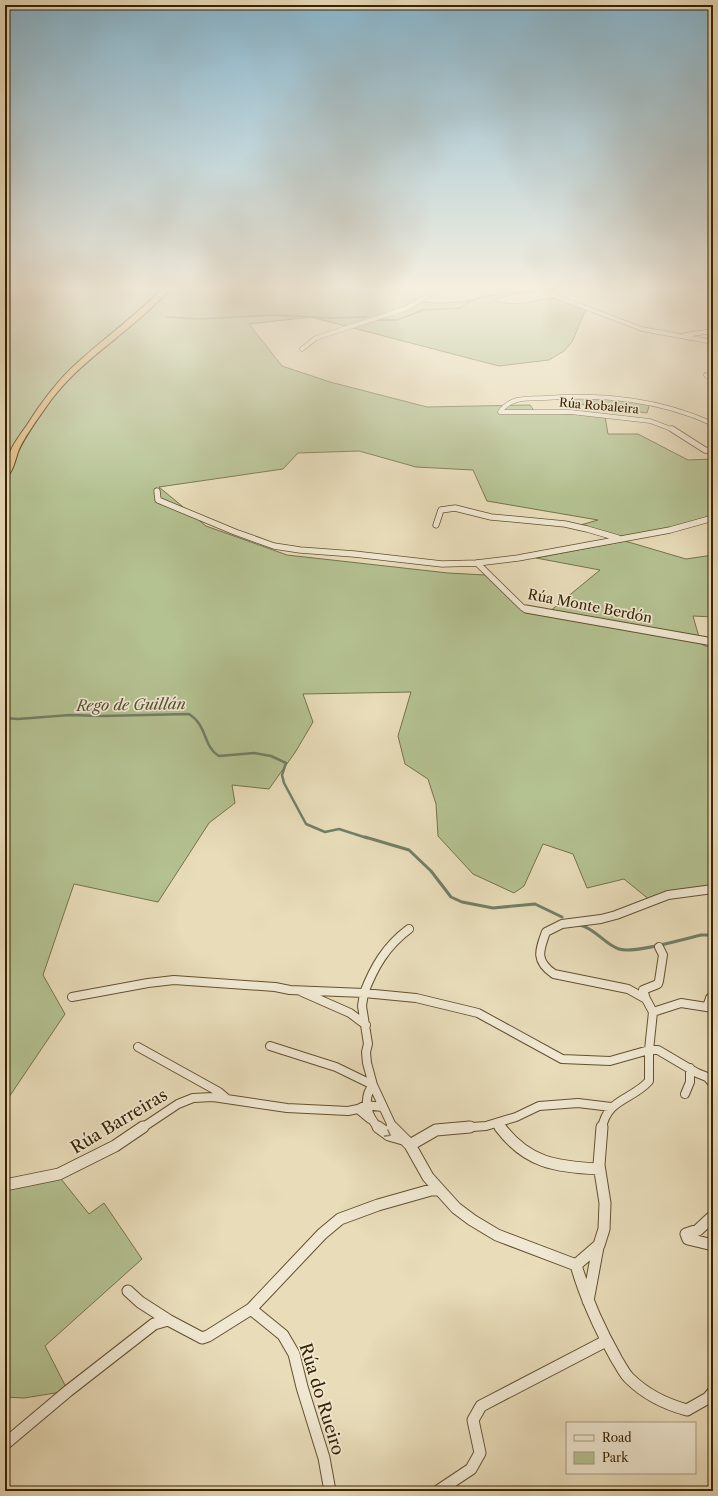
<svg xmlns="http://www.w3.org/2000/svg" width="718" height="1496" viewBox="0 0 718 1496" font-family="'Libre Caslon Text',serif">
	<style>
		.green { fill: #b4c191; stroke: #76724a }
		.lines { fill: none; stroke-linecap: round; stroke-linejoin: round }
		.stream-far2 { stroke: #727e67; stroke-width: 1.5 }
		.stream-far1 { stroke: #727e67; stroke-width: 2.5 }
		.stream { stroke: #727e67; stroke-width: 3 }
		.street-far4-casing { stroke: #645030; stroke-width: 5 }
		.street-far3-casing { stroke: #645030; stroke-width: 7 }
		.street-far2-casing { stroke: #645030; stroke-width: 9 }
		.street-far1-casing { stroke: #645030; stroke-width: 10 }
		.street-casing { stroke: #645030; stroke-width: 13 }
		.highway-casing { stroke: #382203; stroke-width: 2 }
		.street-far4 { stroke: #f0e8d2; stroke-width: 4 }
		.street-far3 { stroke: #f0e8d2; stroke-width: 5.5 }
		.street-far2 { stroke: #f0e8d2; stroke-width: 7 }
		.street-far1 { stroke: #f0e8d2; stroke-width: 8 }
		.street { stroke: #f0e8d2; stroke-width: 11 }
		.highway { fill: #e4be7c; fill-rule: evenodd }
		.oneway { stroke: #94856a }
		.labels { text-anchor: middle; stroke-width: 3.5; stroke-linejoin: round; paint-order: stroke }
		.far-street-label { font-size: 12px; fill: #382203; stroke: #f0e8d2 }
		.street-label { font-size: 14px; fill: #382203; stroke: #f0e8d2 }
		.water-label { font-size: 15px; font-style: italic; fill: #555035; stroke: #f0e8d2 }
		.near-street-label { font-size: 17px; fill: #382203; stroke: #f0e8d2 }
	</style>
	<rect width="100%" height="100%" fill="#e8dcb9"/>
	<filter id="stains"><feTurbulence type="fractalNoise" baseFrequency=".005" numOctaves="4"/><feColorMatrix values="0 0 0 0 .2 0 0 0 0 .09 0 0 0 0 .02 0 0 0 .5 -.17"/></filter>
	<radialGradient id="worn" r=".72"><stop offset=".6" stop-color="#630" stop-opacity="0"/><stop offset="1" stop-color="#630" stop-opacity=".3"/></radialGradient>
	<path class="green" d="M5,287H411L416,301C434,304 457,304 475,299C478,298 482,296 486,296C510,291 538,287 562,287L543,291L515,294L494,299C511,310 538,298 558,298C567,298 580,307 589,310L585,311L572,342L564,351L549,360L499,366L311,317L249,324L282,366L330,382L427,407L530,405L535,412L605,416L608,434H638L688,460L713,459V519L620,539L577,526L598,520L487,501L473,470L416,467L359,451L298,453L283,469L159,487L206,526L287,555L448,573L485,575L523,608L549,612L600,570L536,558L625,541L686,559L713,555V617L693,616L701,644L713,649V889L651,901L624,879L587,888L573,854L543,844L524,886L514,893L473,874L438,836L436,804L428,779L405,764L398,736L411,692L303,694L313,722L296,751L269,789L232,785L235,803L209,823L158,902L74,884L43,975L65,1014L5,1103Z
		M570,396L650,403L647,413L578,404L566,397Z
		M61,1179L89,1214L104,1203L142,1259L45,1346L68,1391L24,1398L5,1397V1189Z"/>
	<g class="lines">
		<path class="stream-far2" d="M545,289L554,287
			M167,317L200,319L274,315L328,318L366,317
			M376,320H397L423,310L460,308L470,301L488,296L535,291"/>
		<path class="stream-far1" d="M5,718L18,719L70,715L101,716L189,714C208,726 203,747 219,756L254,753L271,756L286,763L282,775L284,783L306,824L325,832L339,829L367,838"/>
		<path class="stream" d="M365,837L409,850L431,871L451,897L462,902L493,908L535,904L562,917
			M580,925C596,929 604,944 619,949C633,954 684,939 701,935H713"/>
		<g class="street-far4-casing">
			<path id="street-far4" d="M531,287L642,329L713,342
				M685,335L713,331
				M302,349L316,338L407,308L432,293L438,287
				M706,375L713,380
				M674,430L650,421L571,412H500C511,396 528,399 545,398C603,394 659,399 713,424"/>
		</g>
		<g class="street-far3-casing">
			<path id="street-far3" d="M672,429L705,450L713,451
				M157,491L158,500L235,532L274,546L300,550L354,554L442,564L477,563L518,558L670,530L713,518
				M436,525L441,510L455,508L491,517L565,524L587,529L618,538
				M477,563L523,608L532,610"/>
		</g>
		<g class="street-far2-casing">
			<path id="street-far2" d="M526,609L713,642"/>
		</g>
		<g class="street-far1-casing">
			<path id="street-far1" d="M409,929C386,946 374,967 364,993L416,998L478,1013L562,1059L610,1061L649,1050H658L697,1073L707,1077L713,1084
				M300,991L350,1013L366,1025
				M72,997L148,983L174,980L275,987L290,990L364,993L362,1006L368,1044L366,1052L367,1063L373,1085
				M646,999L643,990L658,984L659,981L663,955L659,947
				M707,1007L710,998L713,996
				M653,1012L681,1003L713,1008
				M270,1046L336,1067L373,1085
				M138,1047L219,1092L226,1098
				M685,1094L690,1082V1068
				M370,1119L358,1109L366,1105L382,1107
				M497,1124L500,1128
				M142,1128L178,1104L193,1098L213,1097L287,1108L348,1111L358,1109
				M379,1128C367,1117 362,1098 373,1085L393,1128
				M458,1128L486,1126L516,1117L539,1106L578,1103L611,1107
				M602,1128C607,1099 632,1100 649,1081V1050L653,1012L646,999L628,989L554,974C535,961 539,951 546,932L562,924L601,919L616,915L668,895L713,889"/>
		</g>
		<g class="street-casing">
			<path id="street" d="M378,1127L389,1135L403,1139
				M392,1127L410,1145L428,1177L456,1208L472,1220L497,1235L576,1265
				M500,1127C527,1163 556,1167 599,1169
				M410,1145L436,1130L470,1127
				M5,1185L59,1174L115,1146L143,1127
				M713,1216L698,1230L686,1234L688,1239L713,1245
				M576,1265L599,1245L604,1229L605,1203L599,1165L602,1127
				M576,1265C586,1300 599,1328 617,1360C621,1366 624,1373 629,1378C645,1394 665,1404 687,1410L708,1398L713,1392
				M128,1291L140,1302L168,1320
				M588,1301L598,1247
				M251,1309L283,1335L294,1354L302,1387L324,1458L330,1491
				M5,1444L68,1391L154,1324L168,1320L202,1338L208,1336L251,1309L322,1234L340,1219L378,1205L431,1190H439
				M438,1491L471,1469L480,1453L473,1420L481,1406L604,1342"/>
		</g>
		<g class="highway-casing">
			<path id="highway" d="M164,287H171C136,329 84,356 51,400C41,414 24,437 18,452C16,458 12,476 5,478C5,455 14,443 27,425C41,403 57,381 76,364C105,337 137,315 164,287Z"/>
		</g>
		<use href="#street-far4" class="street-far4"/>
		<use href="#street-far3" class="street-far3"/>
		<use href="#street-far2" class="street-far2"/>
		<use href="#street-far1" class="street-far1"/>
		<use href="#street" class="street"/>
		<use href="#highway" class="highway"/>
	</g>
	<defs><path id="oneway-chevron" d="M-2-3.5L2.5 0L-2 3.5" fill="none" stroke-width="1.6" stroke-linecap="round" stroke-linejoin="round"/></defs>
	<use class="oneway" href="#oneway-chevron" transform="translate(388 1134) rotate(28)"/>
	<linearGradient id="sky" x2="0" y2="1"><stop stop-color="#88b7cf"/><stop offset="0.58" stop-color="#f5efe0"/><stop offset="1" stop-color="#f5efe0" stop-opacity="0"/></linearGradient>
	<rect width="718" height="497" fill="url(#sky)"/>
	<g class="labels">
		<g class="far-street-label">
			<text transform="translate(599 406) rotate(5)" y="4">Rúa Robaleira</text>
		</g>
		<g class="street-label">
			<text transform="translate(590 606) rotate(11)" y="5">Rúa Monte Berdón</text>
		</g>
		<g class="water-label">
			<text transform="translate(131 705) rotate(-1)" y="5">Rego de Guillán</text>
		</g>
		<g class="near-street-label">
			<text transform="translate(119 1121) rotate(-31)" y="6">Rúa Barreiras</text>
			<text transform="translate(322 1399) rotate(73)" y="6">Rúa do Rueiro</text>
		</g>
	</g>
	<rect width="718" height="1496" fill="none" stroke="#e8dcb9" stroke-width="20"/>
	<rect x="6" y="6" width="706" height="1484" fill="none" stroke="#382203" stroke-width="2"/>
	<rect x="10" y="10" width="698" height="1476" fill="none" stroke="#382203"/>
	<rect x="566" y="1422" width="130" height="52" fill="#f0e8d2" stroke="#a6997f"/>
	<rect x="574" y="1435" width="20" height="6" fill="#f0e8d2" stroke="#a6997f"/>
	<text x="602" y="1442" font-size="12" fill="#382203">Road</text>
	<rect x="574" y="1452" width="20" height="12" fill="#b4c191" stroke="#a6997f"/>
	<text x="602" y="1462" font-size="12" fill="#382203">Park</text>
	<rect width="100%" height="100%" filter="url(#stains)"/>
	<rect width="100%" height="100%" fill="url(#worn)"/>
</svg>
